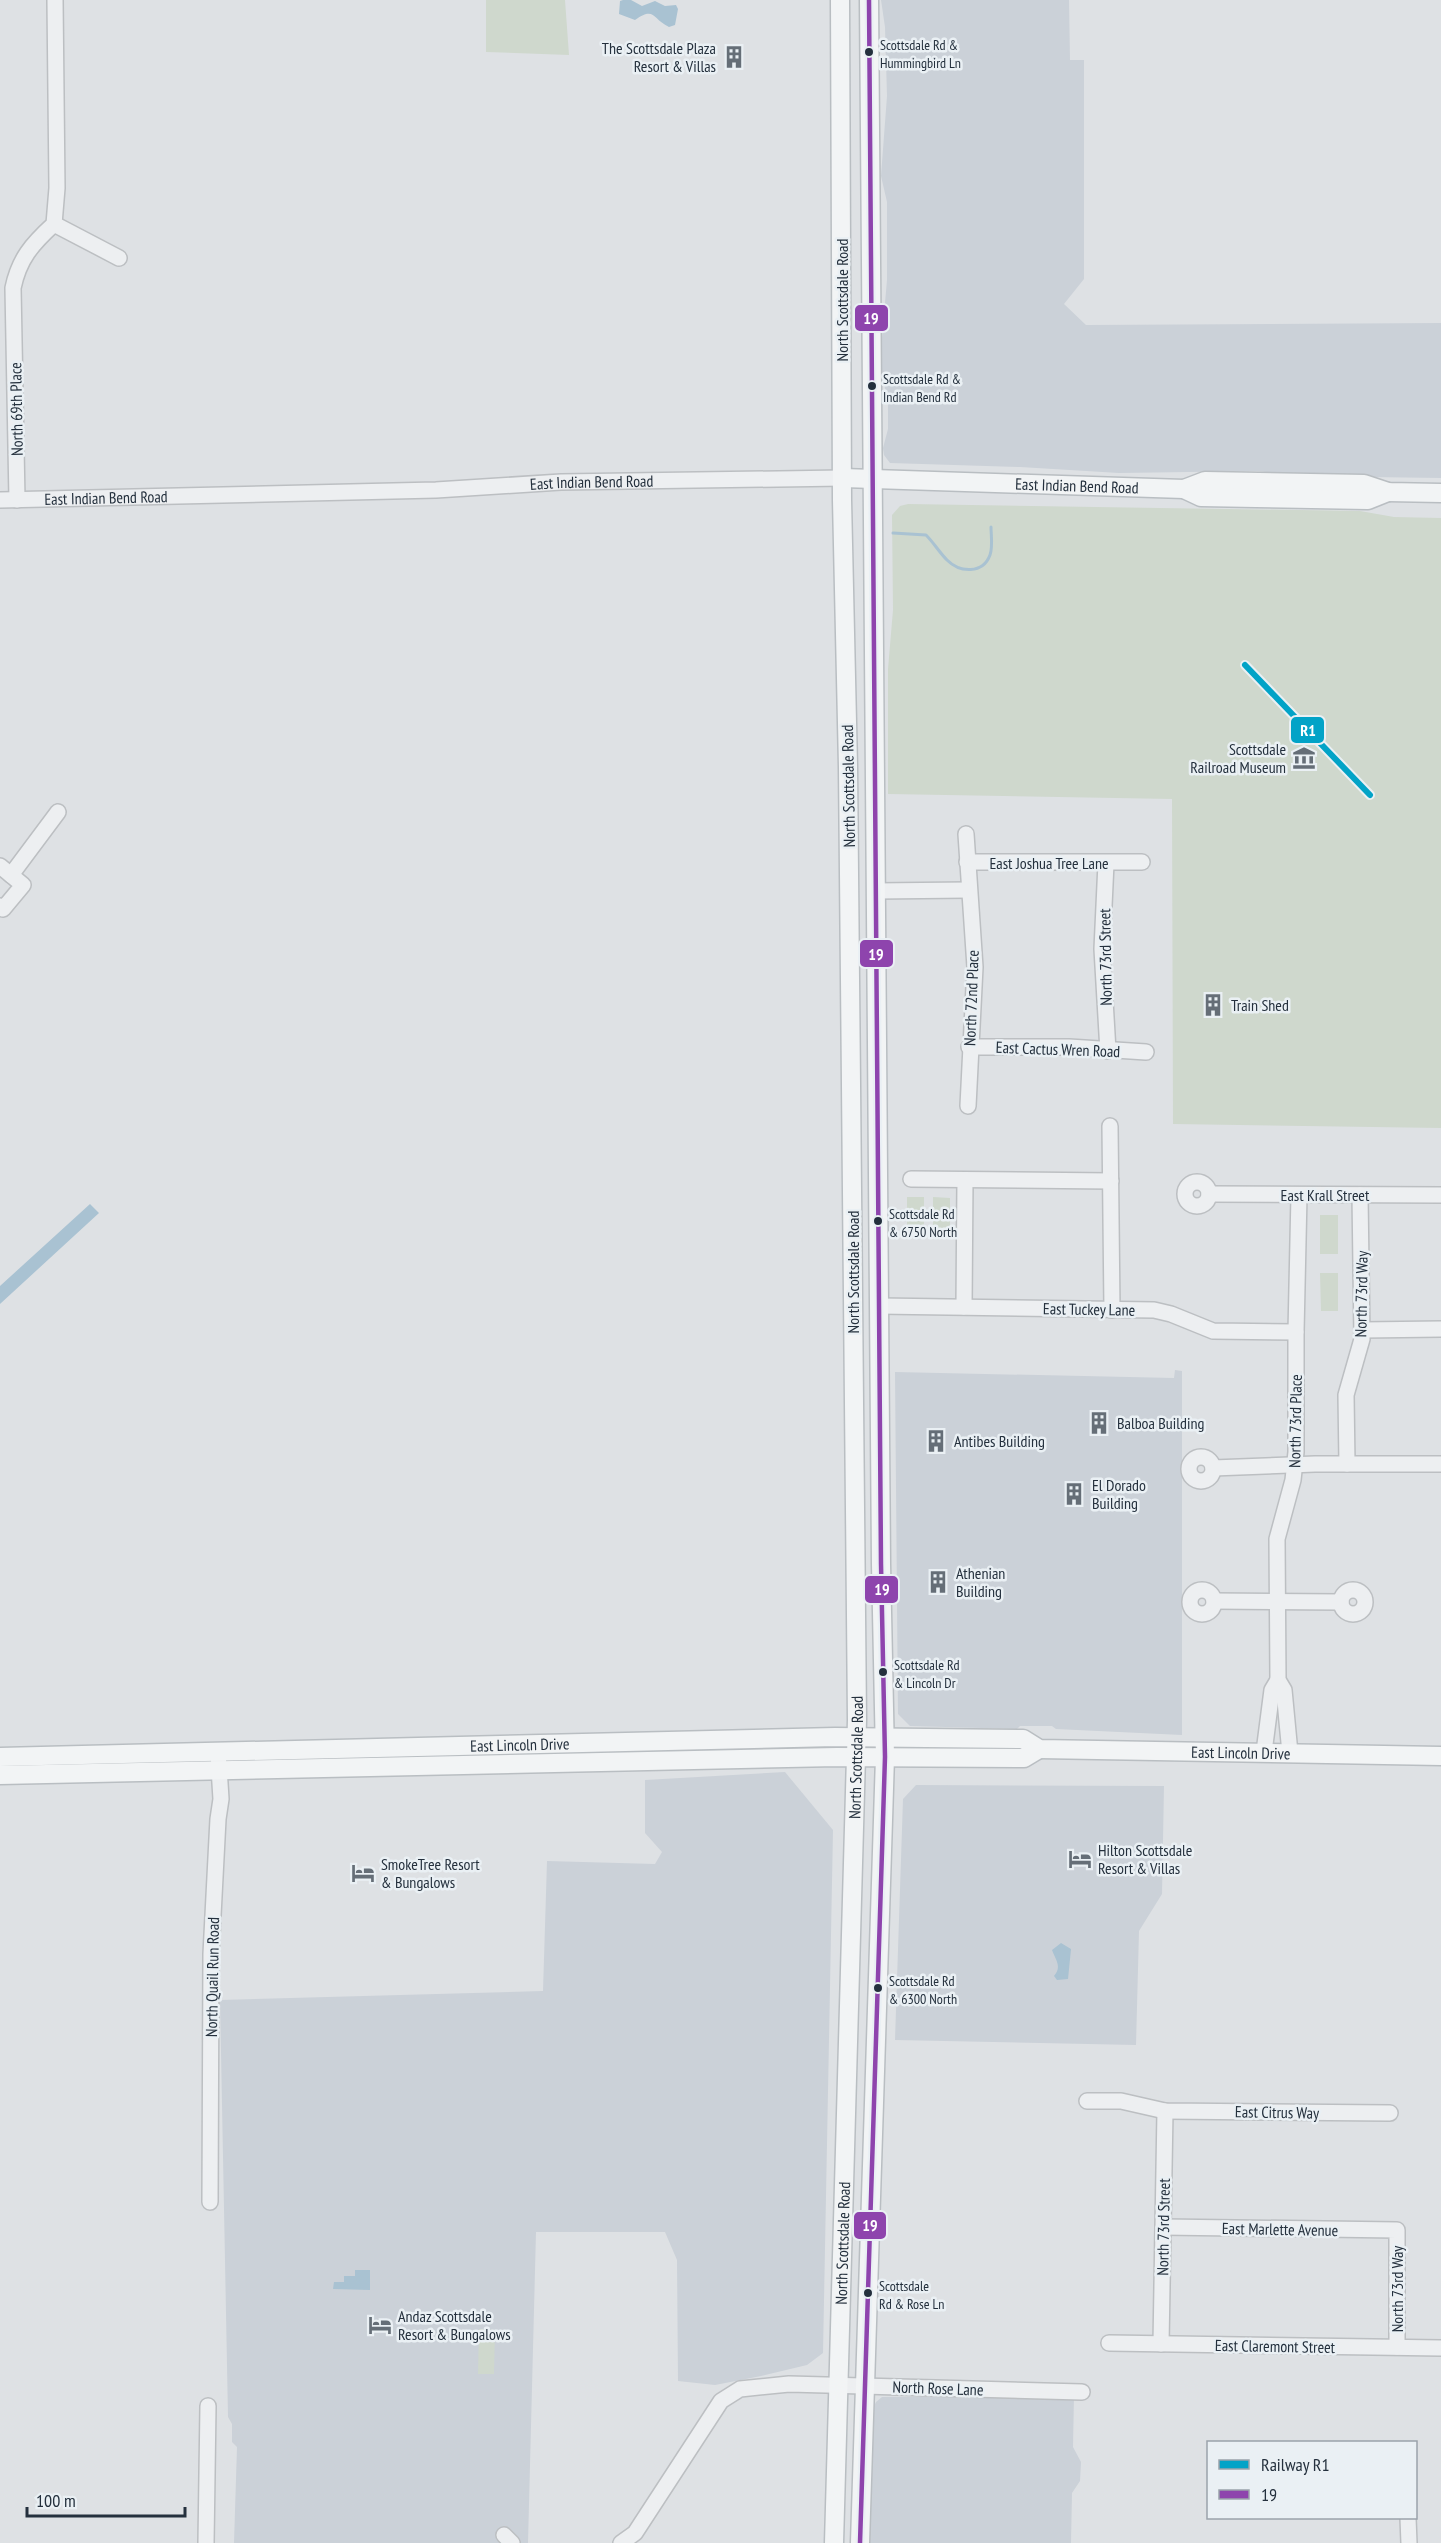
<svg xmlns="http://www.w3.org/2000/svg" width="1441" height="2543" viewBox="0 0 1441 2543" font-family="'PT Sans Narrow',sans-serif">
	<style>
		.built { fill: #cbd1d8 }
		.green { fill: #cfd8cd }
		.water { fill: #a9c2d2 }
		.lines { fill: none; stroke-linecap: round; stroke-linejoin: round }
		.stream { stroke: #a9c2d2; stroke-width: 3 }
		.minor-casing { stroke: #bcbfc2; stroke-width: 18 }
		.major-casing { stroke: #b9bec2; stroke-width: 21 }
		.minor { stroke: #edeff1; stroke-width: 15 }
		.major { stroke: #f2f4f5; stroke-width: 18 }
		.bus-1-casing { stroke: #eaf0f4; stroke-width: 9 }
		.bus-1 { stroke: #8e44ad; stroke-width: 4.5 }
		.rail-1-casing { stroke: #eaf0f4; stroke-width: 10 }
		.rail-1 { stroke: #02a3c7; stroke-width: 6 }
		.bus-dot { fill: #24303d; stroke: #eaf0f4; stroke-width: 2 }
		.labels { text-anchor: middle; stroke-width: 5; stroke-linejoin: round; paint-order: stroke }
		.bus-label { font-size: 14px; fill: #24303d; stroke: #eaf0f4; text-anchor: start }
		.poi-label { font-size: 16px; fill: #24303d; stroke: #eaf0f4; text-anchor: start }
		.street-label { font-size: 16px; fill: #24303d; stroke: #eaf0f4 }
		.line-badge { stroke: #eaf0f4; stroke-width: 2 }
		.badge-label { font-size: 16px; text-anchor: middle; font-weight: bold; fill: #fff }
	</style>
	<rect width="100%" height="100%" fill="#dee1e4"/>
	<path class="built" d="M881,0H1069L1070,60H1084V279L1064,304L1086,325L1441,323V478L1297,476L1258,471L1119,473L1020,467L890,463L884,455L883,448L888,429V398L882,378V337L887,280V202L881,176L887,96L885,27Z
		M1175,1370L1182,1371V1735L1056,1729L1052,1726H1020L1017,1729L910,1726L898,1714L895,1372L1174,1378Z
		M785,1772L833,1830L823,2353L807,2365L761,2376L715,2385L678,2381L677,2260L665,2232H536L528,2543H234L237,2447L232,2442V2424L228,2417L220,2000L543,1991L547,1861L655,1864L662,1852L645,1833V1780Z
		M916,1785L1164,1786L1162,1894L1139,1931L1136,2045L895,2040L903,1799Z
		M1074,2395L1073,2447L1081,2462L1080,2481L1072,2493L1071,2543H870L872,2410L876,2402L882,2397Z"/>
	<path class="green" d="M486,0H565L569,55L486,52Z
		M908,504L1360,511L1394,517L1441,518V1128L1173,1124L1172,799L888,794V669L893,610L892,515L900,506Z
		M907,1197H924V1235H907Z
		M933,1197L950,1198V1236L933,1235Z
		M1320,1215H1338V1254H1320Z
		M1320,1273H1338V1311H1321Z
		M479,2329L495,2330L494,2374H478Z"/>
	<path class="water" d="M623,0H631L642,6L655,1L665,6L676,5L678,9L675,25L669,27C652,19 655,6 635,20L619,14L620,1Z
		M90,1204L99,1213L0,1304V1286Z
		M1061,1943L1071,1949L1068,1979L1057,1980L1054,1976C1062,1966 1056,1961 1052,1950Z
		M355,2270H370V2290L333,2289L334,2282H344V2276H355Z"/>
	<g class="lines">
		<path class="stream" d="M893,533L926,535C934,543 939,552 947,560C960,573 983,574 990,555C993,547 991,535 991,527"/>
		<g class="minor-casing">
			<g id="minor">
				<path d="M54,224L119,258"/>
				<path id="s1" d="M0,500L436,490L561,482L843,478"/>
				<path d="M17,500L13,288C19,259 32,244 54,224L57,188L55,0"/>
				<path d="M966,834L975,967L968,1106"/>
				<path d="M967,862H1142"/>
				<path d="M1106,863L1102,949L1108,1051"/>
				<path d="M0,866L23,885L3,909L0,906"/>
				<path d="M11,875L58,812"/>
				<path d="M876,891L968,890"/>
				<path d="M969,1047H1069L1146,1052"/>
				<path d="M1110,1126L1112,1310"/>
				<path d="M911,1179L1111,1181"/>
				<circle cx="1197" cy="1194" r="12"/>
				<path d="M1209,1194L1441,1195"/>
				<path d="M879,1306L1154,1310L1171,1314L1213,1331L1296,1332"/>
				<path d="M964,1307L965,1180"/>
				<path d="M1363,1330L1441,1329"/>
				<circle cx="1201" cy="1469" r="12"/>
				<path d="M1347,1464L1346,1395L1362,1339L1360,1195"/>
				<path d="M1213,1468L1315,1464H1441"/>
				<circle cx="1202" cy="1602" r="12"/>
				<circle cx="1353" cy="1602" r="12"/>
				<path d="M1214,1601L1341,1602"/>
				<path d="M1264,1752L1272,1690L1278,1680"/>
				<path d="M1290,1753L1284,1690L1278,1680L1277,1539L1293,1480L1296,1452V1332L1299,1195"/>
				<path d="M1087,2101H1121L1165,2111L1390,2113"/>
				<path d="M210,2202L211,1954L218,1819L221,1799L218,1752"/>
				<path d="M1163,2227L1397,2230V2347"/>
				<path d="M1109,2343L1441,2348"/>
				<path d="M1161,2344L1165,2111"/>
				<path d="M1408,2518L1409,2543"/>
				<path d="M504,2535L512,2543"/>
				<path d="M206,2543L208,2406"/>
				<path d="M621,2543L635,2533L721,2401L740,2389L789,2384L1082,2392"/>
			</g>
		</g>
		<g class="major-casing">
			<g id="major">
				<path id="s2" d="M843,478L1184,489L1205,481L1364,484L1388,492L1441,493"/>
				<path d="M1184,489L1201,497L1256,498L1368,500L1388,492"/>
				<path id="s3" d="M0,1757L835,1737L1023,1739L1039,1749L1441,1756"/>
				<path d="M0,1775L837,1757L1024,1758L1039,1749"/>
				<path id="s4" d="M834,2543L857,1720L848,767L842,500L840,0"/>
				<path d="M860,2543L885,1757L881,1564L869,0"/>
			</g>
		</g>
		<use href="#minor" class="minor"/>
		<use href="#major" class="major"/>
		<g class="bus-1-casing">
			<path id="bus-1" d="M860,2543L885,1757L881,1564L869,0"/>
		</g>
		<use href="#bus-1" class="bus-1"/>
		<g class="rail-1-casing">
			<path id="rail-1" d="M1245,665L1370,795"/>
		</g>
		<use href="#rail-1" class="rail-1"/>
	</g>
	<defs>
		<g id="building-bare" transform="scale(1.8)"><path d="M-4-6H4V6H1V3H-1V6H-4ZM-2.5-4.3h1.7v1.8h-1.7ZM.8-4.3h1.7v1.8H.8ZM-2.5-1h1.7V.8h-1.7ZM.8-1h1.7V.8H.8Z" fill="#656e77" stroke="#eaf0f4" stroke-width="2.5" paint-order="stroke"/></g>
		<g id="museum-bare" transform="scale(1.8)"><path d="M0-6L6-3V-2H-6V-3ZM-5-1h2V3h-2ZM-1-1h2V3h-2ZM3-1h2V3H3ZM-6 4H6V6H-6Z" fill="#656e77" stroke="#eaf0f4" stroke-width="2.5" paint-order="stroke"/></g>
		<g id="hotel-bare" transform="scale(1.8)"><path d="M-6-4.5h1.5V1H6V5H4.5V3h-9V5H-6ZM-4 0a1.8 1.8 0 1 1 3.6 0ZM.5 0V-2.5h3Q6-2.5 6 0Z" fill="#656e77" stroke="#eaf0f4" stroke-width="2.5" paint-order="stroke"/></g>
	</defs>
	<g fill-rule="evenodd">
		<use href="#building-bare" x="734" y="57"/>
		<use href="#museum-bare" x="1304" y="758"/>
		<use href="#building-bare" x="1213" y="1005"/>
		<use href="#building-bare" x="1099" y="1423"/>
		<use href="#building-bare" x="936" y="1441"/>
		<use href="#building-bare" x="1074" y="1494"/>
		<use href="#building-bare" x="938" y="1582"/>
		<use href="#hotel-bare" x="1080" y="1859"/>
		<use href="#hotel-bare" x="363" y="1873"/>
		<use href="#hotel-bare" x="380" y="2325"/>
	</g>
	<g class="bus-dot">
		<circle cx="869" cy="52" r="5"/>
		<circle cx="872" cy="386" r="5"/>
		<circle cx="878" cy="1221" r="5"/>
		<circle cx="883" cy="1672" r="5"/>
		<circle cx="878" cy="1988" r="5"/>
		<circle cx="868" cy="2293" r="5"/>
	</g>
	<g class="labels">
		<g class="bus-label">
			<text x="880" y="50">Scottsdale Rd &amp;<tspan x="880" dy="18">Hummingbird Ln</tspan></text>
			<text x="883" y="384">Scottsdale Rd &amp;<tspan x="883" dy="18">Indian Bend Rd</tspan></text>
			<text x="889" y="1219">Scottsdale Rd<tspan x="889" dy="18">&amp; 6750 North</tspan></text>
			<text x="894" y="1670">Scottsdale Rd<tspan x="894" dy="18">&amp; Lincoln Dr</tspan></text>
			<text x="889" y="1986">Scottsdale Rd<tspan x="889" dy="18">&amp; 6300 North</tspan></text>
			<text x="879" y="2291">Scottsdale<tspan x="879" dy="18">Rd &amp; Rose Ln</tspan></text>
		</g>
		<g class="poi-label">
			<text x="716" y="54" text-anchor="end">The Scottsdale Plaza<tspan x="716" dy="18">Resort &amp; Villas</tspan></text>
			<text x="1286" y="755" text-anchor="end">Scottsdale<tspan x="1286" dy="18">Railroad Museum</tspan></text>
			<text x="1231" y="1011">Train Shed</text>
			<text x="1117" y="1429">Balboa Building</text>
			<text x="954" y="1447">Antibes Building</text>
			<text x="1092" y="1491">El Dorado<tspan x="1092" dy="18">Building</tspan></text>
			<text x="956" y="1579">Athenian<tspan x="956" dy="18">Building</tspan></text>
			<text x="1098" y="1856">Hilton Scottsdale<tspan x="1098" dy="18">Resort &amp; Villas</tspan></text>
			<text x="381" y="1870">SmokeTree Resort<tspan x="381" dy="18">&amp; Bungalows</tspan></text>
			<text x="398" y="2322">Andaz Scottsdale<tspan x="398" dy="18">Resort &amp; Bungalows</tspan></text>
		</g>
		<g class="street-label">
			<text transform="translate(842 300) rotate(-90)" y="6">North Scottsdale Road</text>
			<text transform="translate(16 409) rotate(-91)" y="6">North 69th Place</text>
			<text dy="6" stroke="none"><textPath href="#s1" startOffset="592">East Indian Bend Road</textPath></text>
			<text dy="6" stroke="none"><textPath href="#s2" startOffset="234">East Indian Bend Road</textPath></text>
			<text dy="6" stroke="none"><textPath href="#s1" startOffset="106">East Indian Bend Road</textPath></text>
			<text transform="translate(848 786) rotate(-91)" y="6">North Scottsdale Road</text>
			<text x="1049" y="869">East Joshua Tree Lane</text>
			<text transform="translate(1105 957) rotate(-91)" y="6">North 73rd Street</text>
			<text transform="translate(971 998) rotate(-88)" y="6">North 72nd Place</text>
			<text transform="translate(1058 1049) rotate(2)" y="6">East Cactus Wren Road</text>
			<text x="1325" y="1201">East Krall Street</text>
			<text transform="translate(853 1272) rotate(-90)" y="6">North Scottsdale Road</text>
			<text transform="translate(1361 1294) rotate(-89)" y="6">North 73rd Way</text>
			<text transform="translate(1089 1309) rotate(1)" y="6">East Tuckey Lane</text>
			<text transform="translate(1295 1421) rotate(-89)" y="6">North 73rd Place</text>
			<text dy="6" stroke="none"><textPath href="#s3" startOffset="520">East Lincoln Drive</textPath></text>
			<text dy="6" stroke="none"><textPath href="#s3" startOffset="1244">East Lincoln Drive</textPath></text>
			<text dy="6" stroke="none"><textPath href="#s4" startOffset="786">North Scottsdale Road</textPath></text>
			<text transform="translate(212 1977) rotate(-89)" y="6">North Quail Run Road</text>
			<text transform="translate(1277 2112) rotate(1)" y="6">East Citrus Way</text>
			<text transform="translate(1163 2227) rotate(-89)" y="6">North 73rd Street</text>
			<text transform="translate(1280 2229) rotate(1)" y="6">East Marlette Avenue</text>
			<text dy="6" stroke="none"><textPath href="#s4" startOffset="300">North Scottsdale Road</textPath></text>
			<text transform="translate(1397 2289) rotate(-90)" y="6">North 73rd Way</text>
			<text transform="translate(1275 2346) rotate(1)" y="6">East Claremont Street</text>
			<text transform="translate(938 2388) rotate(2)" y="6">North Rose Lane</text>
		</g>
	</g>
	<g class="line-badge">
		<rect x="854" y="304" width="35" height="28" rx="6" fill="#8e44ad"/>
		<rect x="1290" y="716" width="35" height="28" rx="6" fill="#02a3c7"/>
		<rect x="859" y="939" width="35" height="29" rx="6" fill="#8e44ad"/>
		<rect x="864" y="1575" width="35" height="29" rx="6" fill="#8e44ad"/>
		<rect x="853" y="2211" width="34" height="29" rx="6" fill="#8e44ad"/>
	</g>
	<g class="badge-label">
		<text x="871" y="324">19</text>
		<text x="1308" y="736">R1</text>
		<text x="876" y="960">19</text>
		<text x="882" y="1595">19</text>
		<text x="870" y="2231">19</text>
	</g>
	<rect x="1207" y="2441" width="210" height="78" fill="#eaf0f4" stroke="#9ba3ab" stroke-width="1.5"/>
	<rect x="1219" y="2460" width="30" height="9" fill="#02a3c7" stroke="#9ba3ab" stroke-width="1.5"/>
	<text x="1261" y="2471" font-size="18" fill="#24303d">Railway R1</text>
	<rect x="1219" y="2490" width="30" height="9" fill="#8e44ad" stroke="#9ba3ab" stroke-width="1.5"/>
	<text x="1261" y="2501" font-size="18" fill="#24303d">19</text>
	<path d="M27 2507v9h158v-9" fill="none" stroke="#24303d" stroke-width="3"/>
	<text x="36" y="2507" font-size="18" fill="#24303d" stroke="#eaf0f4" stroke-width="4.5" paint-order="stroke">100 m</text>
</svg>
